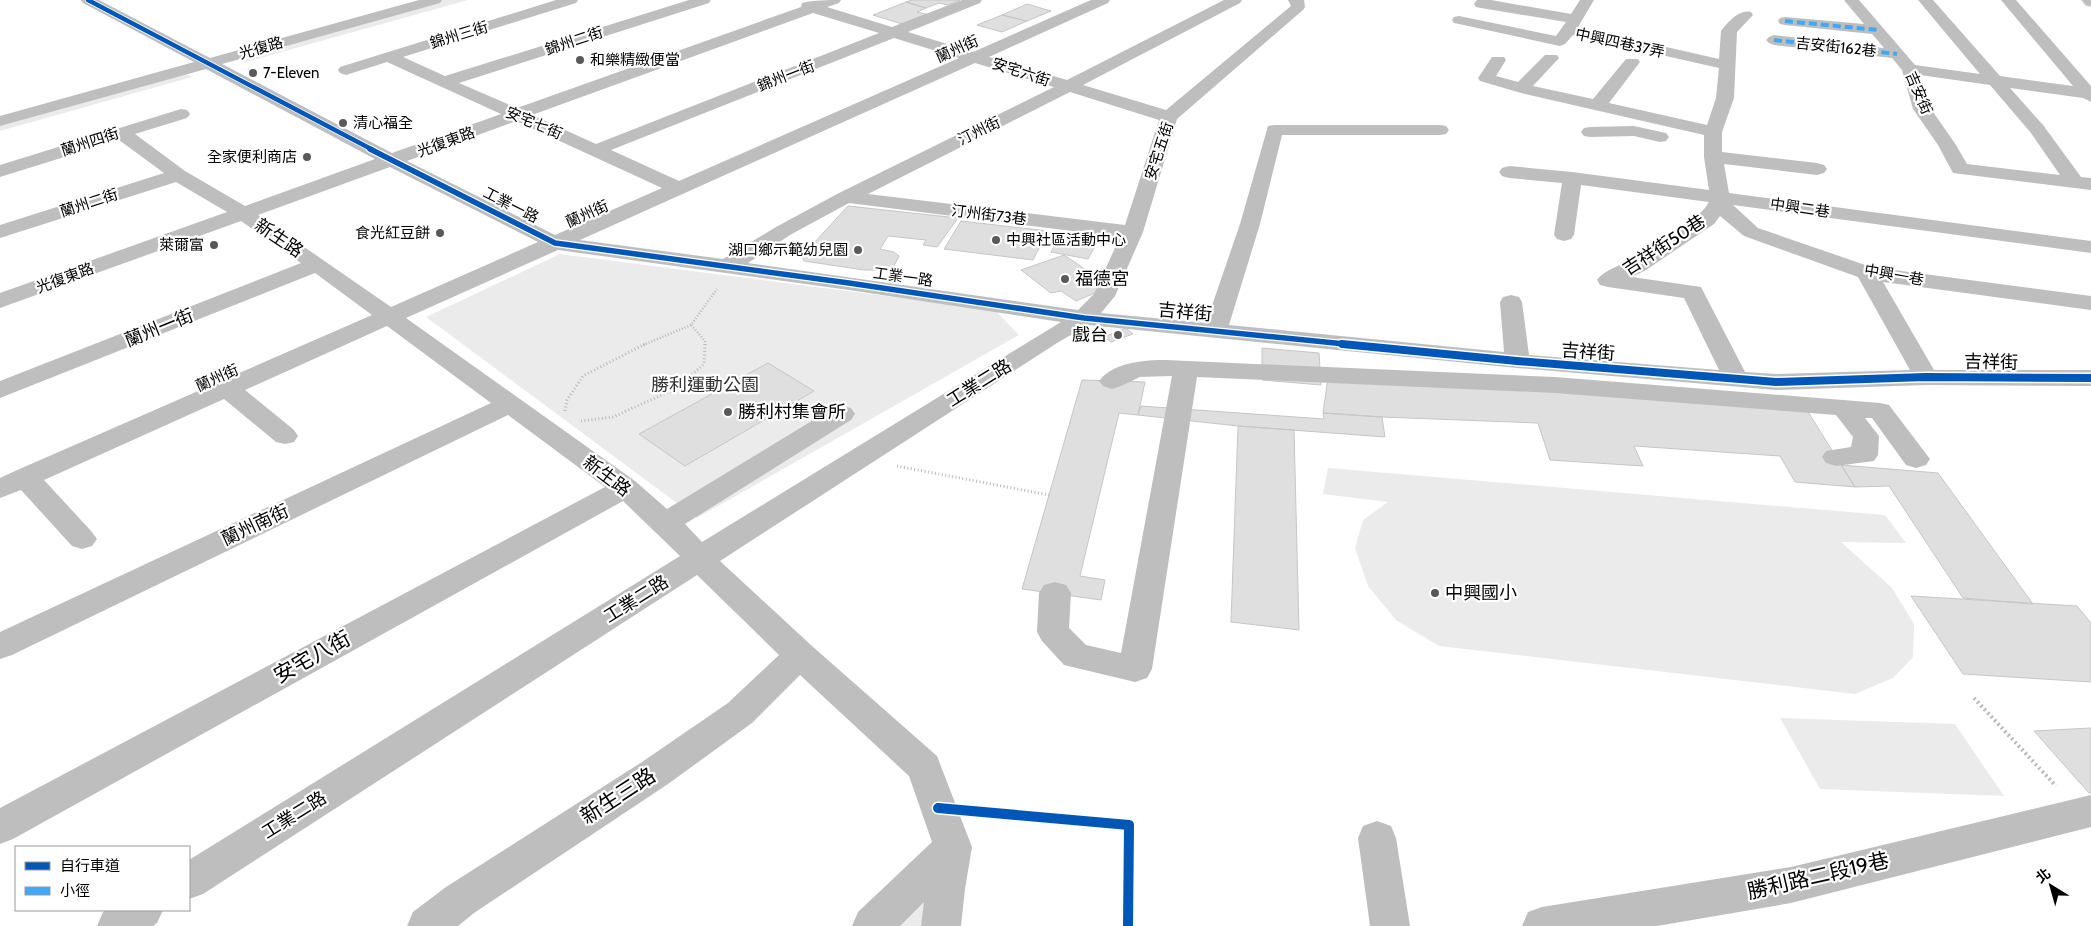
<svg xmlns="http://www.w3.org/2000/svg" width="2091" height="926" viewBox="0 0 2091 926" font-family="Cabin,'Noto Sans TC',sans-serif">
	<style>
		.green { fill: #ebebeb }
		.building { fill: #dfdfdf; stroke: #c6c6c6 }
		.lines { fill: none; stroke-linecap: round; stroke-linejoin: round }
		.major-casing { stroke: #dbdbdb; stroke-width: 2 }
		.path-far2 { stroke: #b9b9b9; stroke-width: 2.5; stroke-dasharray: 1 2; stroke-linecap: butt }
		.path-far1 { stroke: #b9b9b9; stroke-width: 3; stroke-dasharray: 1 2.5; stroke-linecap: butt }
		.path { stroke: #b9b9b9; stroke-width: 4; stroke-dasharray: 2 3; stroke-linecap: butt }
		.minor { fill: #bebebe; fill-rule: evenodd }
		.major { fill: #bebebe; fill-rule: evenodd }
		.quiet { stroke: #3fa9f5; stroke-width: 4; stroke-dasharray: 8 4; stroke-linecap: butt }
		.cycleway-far3-casing { stroke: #fff; stroke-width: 6 }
		.cycleway-far2-casing { stroke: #fff; stroke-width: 8 }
		.cycleway-far1-casing { stroke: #fff; stroke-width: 11 }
		.cycleway-casing { stroke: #fff; stroke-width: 13 }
		.cycleway-far3 { stroke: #0057b8; stroke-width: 4.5 }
		.cycleway-far2 { stroke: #0057b8; stroke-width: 5.5 }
		.cycleway-far1 { stroke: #0057b8; stroke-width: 8 }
		.cycleway { stroke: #0057b8; stroke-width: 10 }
		.poi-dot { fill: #595959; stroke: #fff; stroke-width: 2 }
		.labels { text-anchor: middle; stroke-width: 4.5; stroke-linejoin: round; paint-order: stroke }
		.far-street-label { font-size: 15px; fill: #000; stroke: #fff }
		.far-poi-label { font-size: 15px; fill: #000; stroke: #fff; text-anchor: start }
		.street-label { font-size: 18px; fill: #000; stroke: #fff }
		.poi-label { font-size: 18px; fill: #000; stroke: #fff; text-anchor: start }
		.park-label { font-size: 18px; fill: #323232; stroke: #fff }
		.near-street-label { font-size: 21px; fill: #000; stroke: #fff }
	</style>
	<rect width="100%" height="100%" fill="#fff"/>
	<path class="green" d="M441,0H468L246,62L236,57Z
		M183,72L192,77L0,131V122Z
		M560,254L995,310L1019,335L697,518L426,317Z
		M1328,468L1885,515L1906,543L1841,542L1892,588L1914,624L1913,657L1893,678L1855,694L1439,646L1396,620L1368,586L1355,548L1363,520L1388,502L1323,494Z
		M1780,718L1955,724L2004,796L1820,789Z
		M939,878L930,926H888Z"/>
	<path class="building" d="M912,0H960L948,5L939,3L926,8L906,2Z
		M906,2L926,8L917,12L926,14L902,24L873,15Z
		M1027,4L1051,11L1027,21L1002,15Z
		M1002,15L1027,21L1002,32L977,25Z
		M848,206L958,218L937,247L923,245L926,240L888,236L880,249L894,252L899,256L894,266L880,270H864L804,261L802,256Z
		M961,221L1048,231L1033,260L944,249Z
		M1062,232L1100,237L1088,259L1051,252Z
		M1064,255L1101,280L1095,293L1076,301L1061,291L1051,293L1021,270Z
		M1126,328L1133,334L1111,342L1104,337Z
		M1262,348L1319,353L1321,385L1262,380Z
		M768,363L814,391L685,466L639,434Z
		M1328,378L1805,407L1855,487L1795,482L1780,456L1634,446L1643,466L1550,460L1538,423L1382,417L1323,413Z
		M1082,380L1145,382L1138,415L1119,413L1080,576L1105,580L1101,600L1022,589Z
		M1141,406L1324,419L1323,413L1382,417L1385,437L1238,426L1138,415Z
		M1238,426L1294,430L1299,630L1231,622Z
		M1841,465L1938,473L2033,604L1963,598L1889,486L1855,487Z
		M1911,596L2077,606L2091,623V682L1963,674Z
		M2091,728V793H2089L2034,731Z"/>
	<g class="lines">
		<g class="major-casing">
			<path id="major" d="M2082,0H2091V6L2086,5Z"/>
		</g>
		<path class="path-far2" d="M643,345L691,325
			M705,345V341L691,325L717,289"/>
		<path class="path-far1" d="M565,411L567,400L583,376L645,344
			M581,421L613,417L677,388L704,364L705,344
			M897,466L1049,495"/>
		<path class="path" d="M1974,698L2056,786"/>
		<path class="minor" d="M81,0H99L210,58L419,0H442L440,3L222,64L392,153L501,114L387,62L346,75L340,73L338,70L340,67L556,0H578L576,3L403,57L445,76L689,0H711L709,3L459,83L517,108L801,7L802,3C814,0 828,0 841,0L839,3L827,7L892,27L962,0H982L980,3L908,32L973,52L1091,0H1110L1108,3L989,57L1067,80L1224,0H1242L1240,3L1083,85L1166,110L1291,6L1288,0H1304L1305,7L1303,10L1177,119L1143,232L1115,296L1101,313L1206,323L1240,224L1268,126L1274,125H1440L1446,126L1449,130L1446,134L1440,135H1282L1260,224L1229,325L1504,352L1500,302L1503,297L1511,295L1519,297L1522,302L1529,355L1719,370L1684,298L1608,287L1600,285L1597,280C1604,270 1620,266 1630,260C1651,249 1699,221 1709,202L1581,185L1574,235L1571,239L1564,241L1557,239L1554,235L1562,183L1509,178L1502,176L1499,172L1502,168L1509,166L1572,172L1709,190L1704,157V135L1521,93L1480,81L1478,78L1492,57H1504L1506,60L1496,76L1518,82L1545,55H1557L1559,58L1533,86L1593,99L1626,59H1638L1640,62L1609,103L1707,125L1716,98L1719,68L1573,35L1565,44L1560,46L1459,24L1454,23L1452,20L1454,17L1459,16L1556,36L1566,22L1481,8L1476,7L1474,4L1477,0H1491L1571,14L1580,0H1594L1578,27L1719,59L1721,31C1728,22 1739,9 1751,12L1753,15L1737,32L1734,98L1722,132V152L1817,163L1824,165L1827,169L1824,173L1817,175L1724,164L1729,193L2091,241V253L1733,205L1758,228L1871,267L2091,296V310L1883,282L1934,370H2091V386L1926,385L1776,390L1517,368L1088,325L1057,343L720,561L812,646L937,756L972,847L965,889L961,926H921L924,902L900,926H852L858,912L932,842L909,776L800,675L752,723L668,784L474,913L458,926H407L413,912L446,887L642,762L728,703L779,655L697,575L203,894L189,899V860L680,556L623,501L13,839L0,844V808L605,487L508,415L12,655L0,659V632L491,403L387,326L245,390L294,430L298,436L294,442L285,444L276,442L224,399L44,480L92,532L97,539L92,546L82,549L72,546L21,490L0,498V478L15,471L372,315L315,273L0,398V381L301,263L241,221L0,308V293L227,212L176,182L0,238V225L164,173L119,140L0,177V165L181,109L187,110L190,114L187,118L135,134L185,171L245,206L375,159L206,69L0,126V116L194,62L83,3ZM813,13L879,33L596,144L532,115ZM894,38L959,58L679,181L611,150ZM975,63L1054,87L839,193L776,227L723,259L580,240ZM1070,92L1159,120L1125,225L868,194ZM516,121L662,188L555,235L407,161ZM390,167L538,242L391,307L258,215ZM849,203L1120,237L1094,294L1078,310L748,263L790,235ZM1720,216L1744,236L1858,277L1910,370L1776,374L1745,372L1701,287L1632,277L1646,270L1714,224ZM558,250L849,290L1061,322L702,542L685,524L851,420L855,414L851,408L842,406L833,408L667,509L635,481L406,318Z
			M1844,0H1859L1915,65L1980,74L1918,0H1933L2000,76L2073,86L2001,0H2016L2091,86V102L2083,98L2010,88L2043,125L2081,177L2091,178V190L1953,173L1938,145L1913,109L1902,70L1892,58L1774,45L1769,43L1766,40L1769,37L1774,35L1884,48L1872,34L1785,25L1780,24L1778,21L1780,18L1785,17L1864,24ZM1920,75L1990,85L2031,133L2060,175L1967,164L1956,145L1931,109Z
			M1634,126L1666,133L1669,137L1666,141L1660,142L1634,136L1590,137L1584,136L1581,132L1584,128L1590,127Z
			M1166,360L1555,377L1880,403L1889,405L1930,459L1926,465L1916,468L1906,465L1872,418H1865L1879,436L1878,455L1874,461L1836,466L1826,463L1822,457L1826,451L1851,447L1853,437L1836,415L1555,393L1197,377L1152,669L1147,678L1135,682L1064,665L1042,641L1037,632L1039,593L1044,585L1055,582L1066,585L1071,593L1069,628L1086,645L1121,653L1172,376L1140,377L1121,386L1112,389L1103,386L1099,381C1113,362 1145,360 1166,360Z
			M2091,795V827L1791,903L1657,926H1522L1528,912L1542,907L1791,867Z
			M1377,821L1391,826L1396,838L1410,926H1370L1358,838L1363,826Z
			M107,910H163L157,923L153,926H97L103,912Z"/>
		<use href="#major" class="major"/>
		<path class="quiet" d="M1785,21L1878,30
			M1774,40L1897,54"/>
		<g class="cycleway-far3-casing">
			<path id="cycleway-far3" d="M88,0L373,150"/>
		</g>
		<g class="cycleway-far2-casing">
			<path id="cycleway-far2" d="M370,149L555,243L849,283L1084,318L1355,345"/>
		</g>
		<g class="cycleway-far1-casing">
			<path id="cycleway-far1" d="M1342,344L1517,361L1776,382L1926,377L2091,378"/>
		</g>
		<g class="cycleway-casing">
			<path id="cycleway" d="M938,808L1129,825L1128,926"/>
		</g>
		<use href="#cycleway-far3" class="cycleway-far3"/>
		<use href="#cycleway-far2" class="cycleway-far2"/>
		<use href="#cycleway-far1" class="cycleway-far1"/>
		<use href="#cycleway" class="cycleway"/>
	</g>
	<g class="poi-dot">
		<circle cx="580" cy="60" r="5"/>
		<circle cx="253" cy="73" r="5"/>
		<circle cx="343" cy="123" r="5"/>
		<circle cx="307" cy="157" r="5"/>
		<circle cx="440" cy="233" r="5"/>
		<circle cx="996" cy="240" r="5"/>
		<circle cx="214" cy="245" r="5"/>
		<circle cx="858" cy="250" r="5"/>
		<circle cx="1065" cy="279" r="5"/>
		<circle cx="1118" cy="335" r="5"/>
		<circle cx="728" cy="412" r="5"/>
		<circle cx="1435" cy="593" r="5"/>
	</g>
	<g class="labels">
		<g class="far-street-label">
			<text transform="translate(459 35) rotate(-17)" y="5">錦州三街</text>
			<text transform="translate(574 41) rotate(-18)" y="5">錦州二街</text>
			<text transform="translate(1620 43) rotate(12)" y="5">中興四巷37弄</text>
			<text transform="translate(1836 47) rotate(6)" y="5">吉安街162巷</text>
			<text transform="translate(261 48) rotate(-16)" y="5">光復路</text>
			<text transform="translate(957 49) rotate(-24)" y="5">蘭州街</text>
			<text transform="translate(1021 72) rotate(18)" y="5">安宅六街</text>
			<text transform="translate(786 76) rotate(-21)" y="5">錦州一街</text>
			<text transform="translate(1919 93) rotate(67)" y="5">吉安街</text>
			<text transform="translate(534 123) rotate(23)" y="5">安宅七街</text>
			<text transform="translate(979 131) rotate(-26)" y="5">汀州街</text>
			<text transform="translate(90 142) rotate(-18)" y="5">蘭州四街</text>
			<text transform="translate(446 142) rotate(-20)" y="5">光復東路</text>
			<text transform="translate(1159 151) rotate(-72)" y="5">安宅五街</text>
			<text transform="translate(89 203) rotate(-18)" y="5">蘭州二街</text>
			<text transform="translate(511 205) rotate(27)" y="5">工業一路</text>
			<text transform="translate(1800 208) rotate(8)" y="5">中興二巷</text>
			<text transform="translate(587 214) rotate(-24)" y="5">蘭州街</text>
			<text transform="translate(989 215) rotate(7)" y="5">汀州街73巷</text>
			<text transform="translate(1894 275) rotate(10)" y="5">中興一巷</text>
			<text transform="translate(903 277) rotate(8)" y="5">工業一路</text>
			<text transform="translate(65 278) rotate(-20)" y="5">光復東路</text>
			<text transform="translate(217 378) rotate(-24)" y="5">蘭州街</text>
		</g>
		<g class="far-poi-label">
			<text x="590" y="65">和樂精緻便當</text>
			<text x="263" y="78">7-Eleven</text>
			<text x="353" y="128">清心福全</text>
			<text x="297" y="162" text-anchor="end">全家便利商店</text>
			<text x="430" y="238" text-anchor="end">食光紅豆餅</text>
			<text x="1006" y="245">中興社區活動中心</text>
			<text x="204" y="250" text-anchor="end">萊爾富</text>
			<text x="848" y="255" text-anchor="end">湖口鄉示範幼兒園</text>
		</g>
		<g class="street-label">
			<text transform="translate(279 238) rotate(34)" y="6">新生路</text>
			<text transform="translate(1664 245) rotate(-33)" y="6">吉祥街50巷</text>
			<text transform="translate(1185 312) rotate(5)" y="6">吉祥街</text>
			<text transform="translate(159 328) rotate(-22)" y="6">蘭州一街</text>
			<text transform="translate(1588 352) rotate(4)" y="6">吉祥街</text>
			<text transform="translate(1991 362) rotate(1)" y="6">吉祥街</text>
			<text transform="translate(979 383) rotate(-32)" y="6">工業二路</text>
			<text transform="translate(607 476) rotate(37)" y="6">新生路</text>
			<text transform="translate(255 525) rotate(-25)" y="6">蘭州南街</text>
			<text transform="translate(636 599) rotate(-32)" y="6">工業二路</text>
			<text transform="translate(294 815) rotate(-32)" y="6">工業二路</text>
		</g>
		<g class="poi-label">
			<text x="1075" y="285">福德宮</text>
			<text x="1108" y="341" text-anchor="end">戲台</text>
			<text x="738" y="418">勝利村集會所</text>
			<text x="1445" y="599">中興國小</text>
		</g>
		<g class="park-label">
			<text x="705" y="391">勝利運動公園</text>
		</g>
		<g class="near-street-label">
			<text transform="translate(312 657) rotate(-29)" y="7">安宅八街</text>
			<text transform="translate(618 796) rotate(-33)" y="7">新生三路</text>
			<text transform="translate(1818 876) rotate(-13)" y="7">勝利路二段19巷</text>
		</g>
	</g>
	<rect x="15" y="846" width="175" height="65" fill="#ffffff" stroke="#999999"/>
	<rect x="25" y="862" width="25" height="8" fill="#0057b8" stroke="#999999"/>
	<text x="60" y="871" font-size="15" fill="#000000">自行車道</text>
	<rect x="25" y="887" width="25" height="8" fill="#3fa9f5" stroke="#999999"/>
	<text x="60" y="896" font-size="15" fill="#000000">小徑</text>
	<g transform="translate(2051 886) rotate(323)" stroke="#ffffff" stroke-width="4" paint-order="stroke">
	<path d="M0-4L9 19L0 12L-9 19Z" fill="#000000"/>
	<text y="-8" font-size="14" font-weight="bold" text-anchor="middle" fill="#000000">北</text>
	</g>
</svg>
